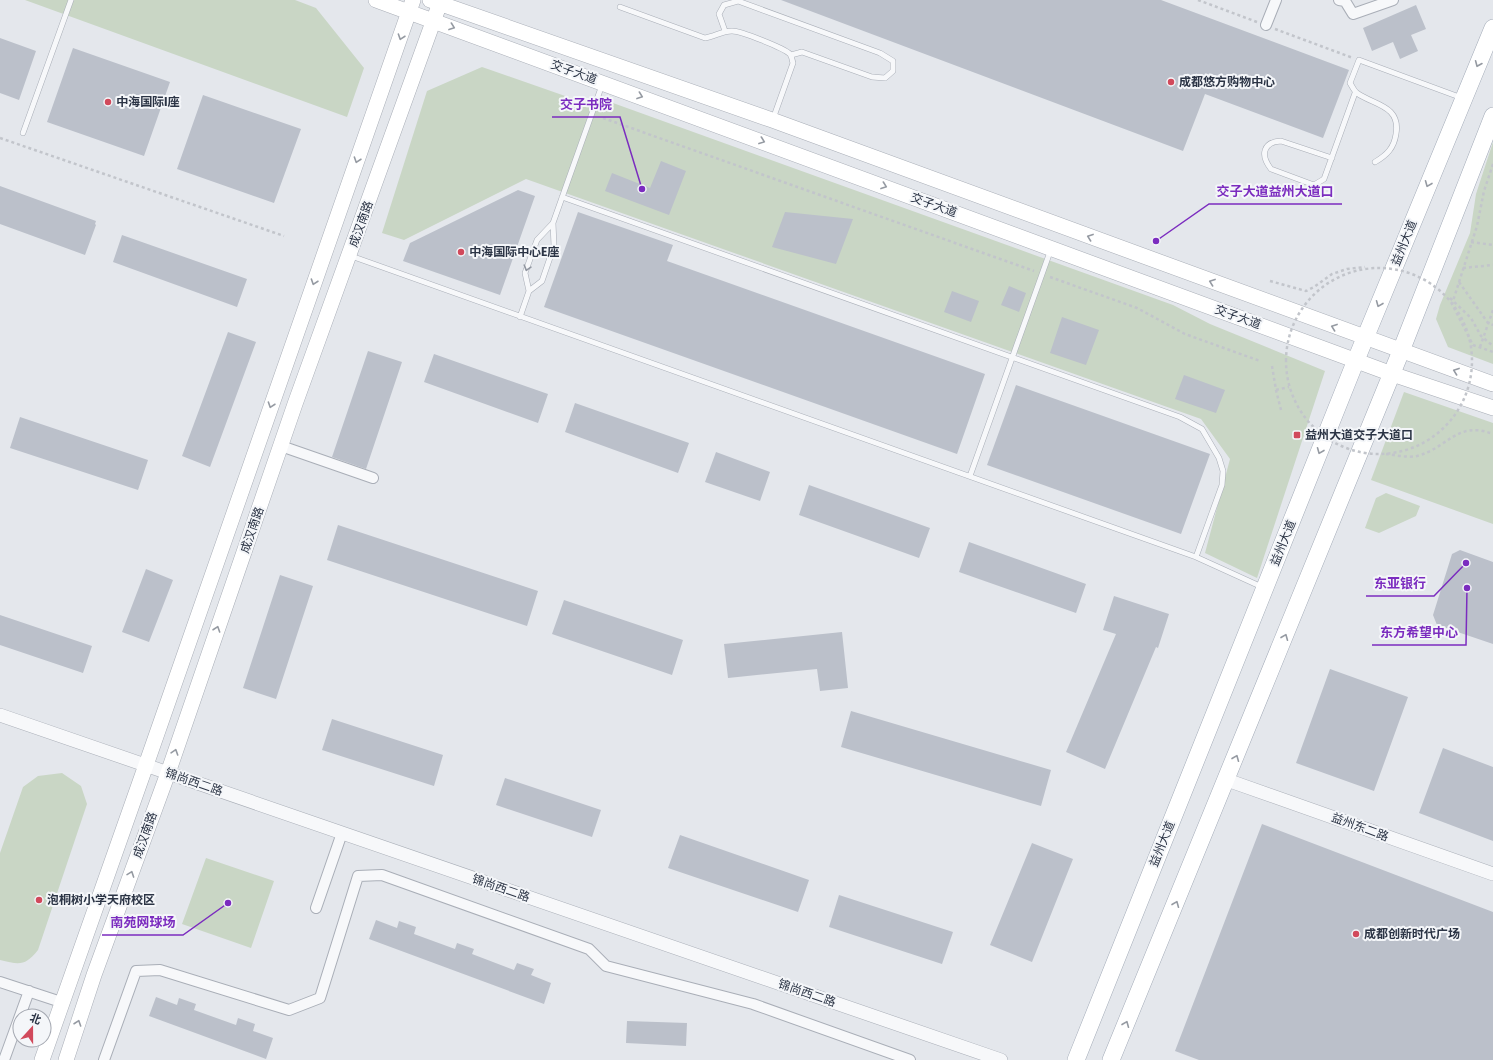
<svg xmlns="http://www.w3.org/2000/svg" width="1493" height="1060" viewBox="0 0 1493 1060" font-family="'Fira Sans','Noto Sans SC',sans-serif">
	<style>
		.green { fill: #c9d6c5 }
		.building { fill: #bbc0ca }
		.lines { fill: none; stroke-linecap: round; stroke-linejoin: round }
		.service-casing { stroke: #a9aeb7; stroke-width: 6 }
		.minor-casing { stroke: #a9aeb7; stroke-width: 12 }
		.tertiary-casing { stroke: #a9aeb7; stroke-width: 14 }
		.secondary-casing { stroke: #a9aeb7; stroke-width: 16 }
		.primary-casing { stroke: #a3abb8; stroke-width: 18 }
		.path { stroke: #c2c5cb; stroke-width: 2.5; stroke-dasharray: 3 3; stroke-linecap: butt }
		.service { stroke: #f7f8fa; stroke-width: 5 }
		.minor { stroke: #f7f8fa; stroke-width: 10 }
		.tertiary { stroke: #f7f8fa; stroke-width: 13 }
		.secondary { stroke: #fff; stroke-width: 15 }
		.primary { stroke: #fff; stroke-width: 17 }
		.path-bridge { stroke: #c2c5cb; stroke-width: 2.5; stroke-dasharray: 3 3; stroke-linecap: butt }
		.oneway { stroke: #959aa2 }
		.oneway2 { stroke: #9196a0 }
		.poi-dot { fill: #d1495b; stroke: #f4f6f9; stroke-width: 1.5 }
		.labels { text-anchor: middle; stroke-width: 4; stroke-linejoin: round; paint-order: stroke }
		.street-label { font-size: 12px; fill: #2b3445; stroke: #f4f6f9 }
		.poi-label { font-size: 12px; font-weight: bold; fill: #2b3445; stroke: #f4f6f9; text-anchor: start }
		.leader { fill: none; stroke: #7b2cbf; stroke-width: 1.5 }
		.callout-dot { fill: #7b2cbf; stroke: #f4f6f9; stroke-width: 1.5 }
		.callout-label { font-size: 13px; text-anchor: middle; font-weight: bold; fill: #7b2cbf; stroke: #f4f6f9; stroke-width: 4; stroke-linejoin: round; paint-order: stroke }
	</style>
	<rect width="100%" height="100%" fill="#e4e7ec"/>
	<path class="green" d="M25,0H295L316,8L364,68L347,117Z
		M482,67L568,97L613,103L1173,305L1210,324L1325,371L1257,578L1205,553L1230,459L1201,419L526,179L404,240L382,233L427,91Z
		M1493,142V364L1448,347L1436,319L1440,305L1470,233L1476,194Z
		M1404,392L1493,423V524L1371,480Z
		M1386,493L1420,506L1416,516L1379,533L1365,528L1376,498Z
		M62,773L81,786L87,804L38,950C25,966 20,965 0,960V853L23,787L38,776Z
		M206,858L274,881L251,948L182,924Z"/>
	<path class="building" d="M781,0H1161L1349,70L1323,138L1205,94L1183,151Z
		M1416,5L1426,29L1411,35L1418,51L1400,59L1393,42L1372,51L1363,28Z
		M0,38L36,51L19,100L0,93Z
		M73,48L170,82L144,156L47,122Z
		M203,95L301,129L274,203L177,169Z
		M661,161L686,171L669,215L605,191L612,173L650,188Z
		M0,186L96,221L95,224L96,225L85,255L0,224Z
		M518,190L535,196L500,295L403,261L410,243Z
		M578,212L673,245L667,261L985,374L957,454L544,307Z
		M785,212L853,219L836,264L772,247Z
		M122,235L247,279L237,307L113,262Z
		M1009,286L1026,293L1019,312L1001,305Z
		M952,291L979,301L971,322L944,312Z
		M1062,317L1099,330L1086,365L1050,353Z
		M228,332L256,342L210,467L182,456Z
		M368,351L402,362L366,469L332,457Z
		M434,354L548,394L538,423L424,382Z
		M1184,375L1225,390L1216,413L1175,399Z
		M1016,385L1210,454L1181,534L987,465Z
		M575,403L689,443L678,473L565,432Z
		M20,417L148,460L138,490L10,448Z
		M716,452L770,472L760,501L705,482Z
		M809,485L930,528L919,558L799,515Z
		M338,525L538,591L527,626L327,560Z
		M969,542L1086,584L1076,613L959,572Z
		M1460,550L1493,562V644L1437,625L1433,615L1452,554Z
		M146,569L173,580L149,642L122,632Z
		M280,575L313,586L276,699L243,688Z
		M1114,596L1169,614L1158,648L1156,647L1105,769L1066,752L1116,634L1103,630Z
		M564,600L683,640L672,675L552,634Z
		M0,615L92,646L83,673L0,645Z
		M842,632L848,688L820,691L817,669L728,678L724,644Z
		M1330,669L1408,697L1374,791L1296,763Z
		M851,711L1051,770L1041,806L841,747Z
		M332,719L443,755L434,786L322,750Z
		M1443,748L1493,767V841L1419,813Z
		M505,778L601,810L592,837L496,805Z
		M1262,824L1493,912V1060H1199L1175,1051Z
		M680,835L809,880L798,912L668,868Z
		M1032,843L1073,859L1032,962L990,945Z
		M839,895L953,932L942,964L829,927Z
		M376,920L397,928L399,921L416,927L414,934L455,949L457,943L474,949L472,954L514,970L517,963L534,969L531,975L551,983L544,1004L369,939Z
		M156,997L177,1005L179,998L196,1004L194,1010L236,1025L238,1018L255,1024L253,1031L273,1038L266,1059L149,1016Z
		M627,1021L687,1023L686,1046L626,1043Z"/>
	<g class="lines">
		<g class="service-casing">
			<path id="service" d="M620,7L705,38C715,36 723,31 732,31C741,31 784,48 790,54C792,57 792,60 793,63L773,119
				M725,31L719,14L724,5L738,1L880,53L893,61V71L885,78L872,77L802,52L791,55
				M23,133L71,0
				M1332,158L1281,141C1263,142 1260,155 1271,169L1314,185L1324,179L1355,93
				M1375,162C1387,155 1394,148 1396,134C1401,105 1373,105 1357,93C1354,91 1352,86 1350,83L1359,60L1462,98
				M562,197L1180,417L1202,429L1219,458L1223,471L1222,485L1196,557L1262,587
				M553,223L554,246L542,281L529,291L525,273L537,240L553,223L602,85
				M351,256L1196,557
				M520,317L529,291
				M970,476L1051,249"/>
		</g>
		<g class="minor-casing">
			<path id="minor" d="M1339,0L1345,1L1353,14L1393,0
				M1266,25L1276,0
				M281,446L373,478
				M316,908L342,833
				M0,982L61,1002
				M4,1060L29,991
				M104,1060L136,971L160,970L289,1010L320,998L358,876L382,875L589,949L606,966L753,1004L910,1060"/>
		</g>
		<g class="tertiary-casing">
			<path id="tertiary" d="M0,715L1001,1060
				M1227,780L1493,874"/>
		</g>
		<g class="secondary-casing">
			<path id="secondary" d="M376,0L1392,374L1493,408
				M430,0L772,120L1493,384
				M42,1060L146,765L413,0
				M66,1060L94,975L168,773L295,404L437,11"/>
		</g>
		<g class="primary-casing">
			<path id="primary" d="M1076,1060L1356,360L1493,28
				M1111,1060L1401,351L1493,116"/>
		</g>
		<path class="path" d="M1198,0L1257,22
			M1275,29L1353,58
			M603,118L1034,271
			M0,138L284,236
			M1493,164L1484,191L1477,226L1452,304L1473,345L1493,352
			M1471,242L1493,245
			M1463,268L1493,265
			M1050,277L1137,308L1185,334L1260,361
			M1270,281L1306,291L1314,287L1332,274L1347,269L1365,267
			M1459,282L1488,323L1493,325
			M1480,347L1493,310
			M1272,366L1276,390L1281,410
			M1276,390L1289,387
			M1386,454C1395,455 1408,458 1417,456C1448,448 1457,420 1493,434"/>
		<use href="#service" class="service"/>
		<use href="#minor" class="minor"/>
		<use href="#tertiary" class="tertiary"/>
		<use href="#secondary" class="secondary"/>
		<use href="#primary" class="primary"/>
		<path class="path-bridge" d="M1286 361a93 93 0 1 1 186 0a93 93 0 1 1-186 0Z
			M1450,298L1471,318L1481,336L1493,346"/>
	</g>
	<defs><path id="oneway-chevron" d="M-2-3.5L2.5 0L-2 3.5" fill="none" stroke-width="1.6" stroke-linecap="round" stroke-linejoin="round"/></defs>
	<g class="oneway">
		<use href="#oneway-chevron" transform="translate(452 27) rotate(20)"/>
		<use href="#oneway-chevron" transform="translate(401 37) rotate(109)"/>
		<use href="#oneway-chevron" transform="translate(1478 64) rotate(113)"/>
		<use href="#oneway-chevron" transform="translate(640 96) rotate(20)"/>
		<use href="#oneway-chevron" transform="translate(762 141) rotate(20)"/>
		<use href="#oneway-chevron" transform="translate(357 160) rotate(109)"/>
		<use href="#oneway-chevron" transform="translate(1428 184) rotate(112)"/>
		<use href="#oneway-chevron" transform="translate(884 186) rotate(20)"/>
		<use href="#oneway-chevron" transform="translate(1090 237) rotate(-160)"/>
		<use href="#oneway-chevron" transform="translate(314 282) rotate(109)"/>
		<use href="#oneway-chevron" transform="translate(1212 282) rotate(-160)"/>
		<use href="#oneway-chevron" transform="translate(1379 304) rotate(112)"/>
		<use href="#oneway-chevron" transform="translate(1334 327) rotate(-160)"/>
		<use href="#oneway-chevron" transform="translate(1456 371) rotate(-160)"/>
		<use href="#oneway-chevron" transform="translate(271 405) rotate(109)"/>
		<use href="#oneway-chevron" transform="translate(1320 451) rotate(112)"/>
		<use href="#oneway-chevron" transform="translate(217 629) rotate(-71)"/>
		<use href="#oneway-chevron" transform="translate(1285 637) rotate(-68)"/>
		<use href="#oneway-chevron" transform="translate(175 752) rotate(-72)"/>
		<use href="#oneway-chevron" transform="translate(1236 758) rotate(-68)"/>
		<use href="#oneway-chevron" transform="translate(131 874) rotate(-70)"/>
		<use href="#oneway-chevron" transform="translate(1176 904) rotate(-68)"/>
		<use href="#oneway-chevron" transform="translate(78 1023) rotate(-71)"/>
		<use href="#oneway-chevron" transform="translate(1126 1024) rotate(-68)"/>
	</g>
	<use class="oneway2" href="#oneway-chevron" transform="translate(527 268) rotate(107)"/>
	<g class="poi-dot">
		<circle cx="1171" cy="82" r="4"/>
		<circle cx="108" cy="102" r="4"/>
		<circle cx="461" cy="252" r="4"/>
		<rect x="1293" y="431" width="8" height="8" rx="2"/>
		<circle cx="39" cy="900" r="4"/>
		<circle cx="1356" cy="934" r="4"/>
	</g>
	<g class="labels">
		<g class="street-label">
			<text transform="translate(574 72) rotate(20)" y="4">交子大道</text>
			<text transform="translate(934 205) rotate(20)" y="4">交子大道</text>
			<text transform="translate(361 224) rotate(-70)" y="4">成汉南路</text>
			<text transform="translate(1404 243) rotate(-68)" y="4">益州大道</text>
			<text transform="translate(1238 317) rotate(20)" y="4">交子大道</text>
			<text transform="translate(252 530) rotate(-71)" y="4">成汉南路</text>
			<text transform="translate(1283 543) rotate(-68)" y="4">益州大道</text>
			<text transform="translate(194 782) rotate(19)" y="4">锦尚西二路</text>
			<text transform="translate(1360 827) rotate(20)" y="4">益州东二路</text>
			<text transform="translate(145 835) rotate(-70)" y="4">成汉南路</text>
			<text transform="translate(1162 844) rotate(-68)" y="4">益州大道</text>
			<text transform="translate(501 888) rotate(19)" y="4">锦尚西二路</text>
			<text transform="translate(807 993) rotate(19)" y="4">锦尚西二路</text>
		</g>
		<g class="poi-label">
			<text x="1179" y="86">成都悠方购物中心</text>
			<text x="116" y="106">中海国际I座</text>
			<text x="469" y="256">中海国际中心E座</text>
			<text x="1305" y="439">益州大道交子大道口</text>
			<text x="47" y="904">泡桐树小学天府校区</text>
			<text x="1364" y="938">成都创新时代广场</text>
		</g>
	</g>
	<path class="leader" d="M642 189L620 117H552M1156 241L1209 204H1342M1466 563L1434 596H1366M1467 588L1466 645H1372M228 903L183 935H102"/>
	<g class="callout-dot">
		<circle cx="642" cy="189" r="4"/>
		<circle cx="1156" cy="241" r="4"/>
		<circle cx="1466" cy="563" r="4"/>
		<circle cx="1467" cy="588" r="4"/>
		<circle cx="228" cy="903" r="4"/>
	</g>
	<g class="callout-label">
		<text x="586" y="109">交子书院</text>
		<text x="1275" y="196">交子大道益州大道口</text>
		<text x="1400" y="588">东亚银行</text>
		<text x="1419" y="637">东方希望中心</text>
		<text x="143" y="927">南苑网球场</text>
	</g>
	<g transform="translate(32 1028) rotate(21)"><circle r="19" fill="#f4f6f9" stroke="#a4a8b1"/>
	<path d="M0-3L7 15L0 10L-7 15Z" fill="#d1495b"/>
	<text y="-6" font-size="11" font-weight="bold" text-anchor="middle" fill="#2b3445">北</text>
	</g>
</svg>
